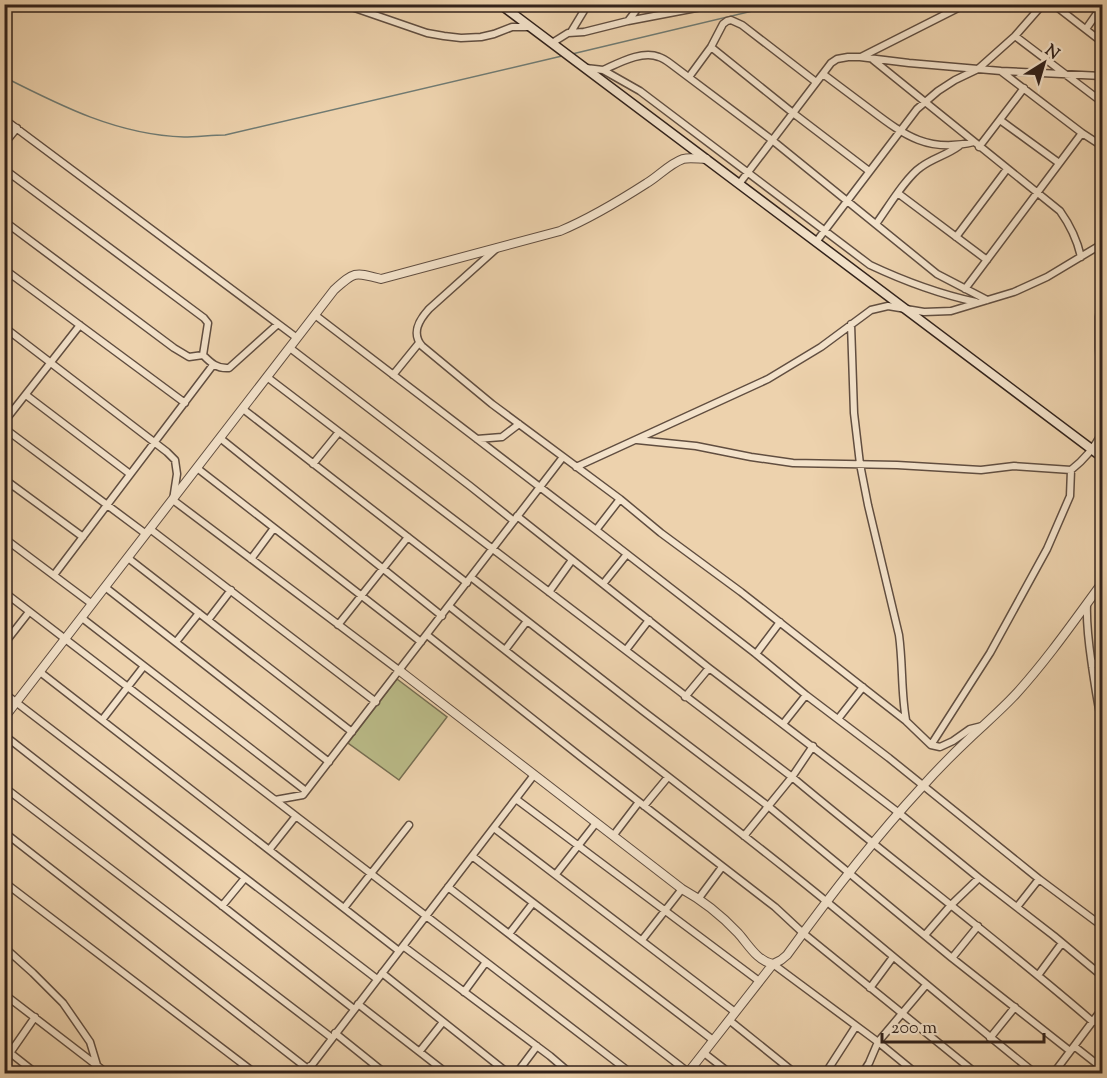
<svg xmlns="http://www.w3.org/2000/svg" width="1107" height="1078" viewBox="0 0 1107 1078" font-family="'Sorts Mill Goudy',serif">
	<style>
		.green { fill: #babb88; stroke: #766e52; stroke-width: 1.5 }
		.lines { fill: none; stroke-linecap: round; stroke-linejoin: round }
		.stream { stroke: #707b73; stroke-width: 1.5 }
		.minor-casing { stroke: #614e40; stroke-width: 9 }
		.tertiary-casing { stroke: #614e40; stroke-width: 10 }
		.secondary-casing { stroke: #32221b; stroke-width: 11 }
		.minor { stroke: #f3e2ca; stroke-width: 6 }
		.tertiary { stroke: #f3e2ca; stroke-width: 8 }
		.secondary { stroke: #f3e2ca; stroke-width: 8 }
	</style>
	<rect width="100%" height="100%" fill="#edd2ad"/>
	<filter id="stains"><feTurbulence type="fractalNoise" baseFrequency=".00333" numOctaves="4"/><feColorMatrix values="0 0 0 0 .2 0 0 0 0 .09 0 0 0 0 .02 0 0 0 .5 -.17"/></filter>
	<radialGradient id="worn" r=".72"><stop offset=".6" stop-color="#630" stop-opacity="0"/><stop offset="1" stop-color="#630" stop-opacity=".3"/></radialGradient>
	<path class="green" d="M397,679L447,717L399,780L348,743Z"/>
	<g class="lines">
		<path class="stream" d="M572,54L782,4
			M4,77C61,106 118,135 184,137C197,137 212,135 225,135L562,56"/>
		<g class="minor-casing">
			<path id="minor" d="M343,4L427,33L444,36L461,38L481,37L494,34L512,27H530
				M1053,4L1102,42
				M628,21L641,4
				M1086,29L1102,6
				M571,32L588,4
				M1015,36L1102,102
				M552,43L568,33L584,32L628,21L717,4
				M711,47L793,113L869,171
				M861,57L958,8L962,4
				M872,59L1060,211C1070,225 1077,239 1081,257
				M586,68L603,70L640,91L870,265C904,281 939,294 976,302
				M603,70C619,63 642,50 659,57C663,58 667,61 671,64L772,140L937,274L987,300
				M1002,72L1082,133L1102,146
				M823,74C839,86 855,98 871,110C905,136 929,153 974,142
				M689,77L711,47L723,24L727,21L731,20L742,25L816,82
				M4,119L297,338
				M1000,120L1059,163
				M4,144L17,128
				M979,147L1024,88
				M4,169L204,318L208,323L203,355C211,363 217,369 229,368L278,324
				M739,184L828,67L831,63L837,59L848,57H860L909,63L1001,71L1102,76
				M899,194L987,260
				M4,221L174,348L189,357L203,355
				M876,224C887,209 906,177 921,167C933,158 947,155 959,146
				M956,237L1007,169
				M816,242L917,109L938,91L955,80L978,69L1015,36L1043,4
				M497,248L429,309C419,320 411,333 422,346L492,404L620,499L661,533L741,592L906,721L931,745L940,747L953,741L970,729L982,726
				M4,269L185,403
				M965,289L1082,133
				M1102,293L1099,317V348L1102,397
				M315,315L596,530L756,654L806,695L889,758L1039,879L1102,926
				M851,324L854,413L860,464L868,505L899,635C903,664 901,692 906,720
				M4,327L167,452L175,460L177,474L173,500L400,671
				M290,348L470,486L514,521
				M393,375L419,343
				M267,377L792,777C891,860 995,937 1093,1022
				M26,395L130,474
				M243,409L467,583
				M4,422L80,325
				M4,428L146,534
				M220,438L442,616
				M477,439L502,437L519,424
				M637,440L696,446L751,457L793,463L897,465L981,470L1014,466L1071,470C1084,460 1094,448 1102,433
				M313,464L339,432
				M576,467L768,379L821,347L871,310L888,306L924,312L951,311L1014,292L1047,277L1102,244
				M197,468L421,642
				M4,479L83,537
				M517,516L709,668L899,813L979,878L1054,936L1102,976
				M150,529L376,702
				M596,530L620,499
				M4,538L92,604
				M128,558L352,732
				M251,559L274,528
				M54,575L213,365
				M472,578L643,711L768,806L952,958L1070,1051
				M603,584L627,554
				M105,587L329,762
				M4,592L632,1074
				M549,592L572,560
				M1087,604C1086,626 1089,645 1092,666C1095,685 1097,703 1102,722
				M449,606C562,696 677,782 790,872C873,938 953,1008 1036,1074
				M82,618L306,791
				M208,620L231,590
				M338,625L408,537
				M427,635L581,757L775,907L803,933L977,1074
				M176,642L199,613
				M4,644L29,612
				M505,650L527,621
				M626,650L649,620
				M756,654L780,622
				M1092,666L1102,657
				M40,672L399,951
				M4,693L377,979
				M685,697L709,668
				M838,719L863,687
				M102,720L144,666
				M783,724L806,695
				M4,735L354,1009
				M931,745L990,653L1047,549L1070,496L1071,470
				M4,787L332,1038
				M516,799L759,981
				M275,800L303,795L563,457
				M644,806L668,777
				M494,828L735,1012
				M4,832L308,1069
				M613,836L639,802
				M744,836L792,777L813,746
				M269,850L296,816
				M472,856L713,1040
				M556,874L596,823
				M4,882L256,1074
				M448,887L688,1072
				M699,898L722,867
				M222,906L245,878
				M1017,907L1039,879
				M344,908L409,825
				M509,934L533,903
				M925,935L951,905L979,878
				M642,940L682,889
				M403,946L550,1056L571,1074
				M4,947L33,973L63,1003L90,1042L97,1065L90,1074
				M952,958L978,926
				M773,964L878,1042L869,1063L862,1074
				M382,973L509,1074
				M1039,974L1062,943
				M870,988L893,957
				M464,992L486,962
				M4,994L108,1074
				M358,1004L448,1074
				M729,1020L796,1074
				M335,1033L386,1074
				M990,1038L1015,1007
				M1074,1046L1102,1068
				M4,1048L37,1074
				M420,1051L443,1022
				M10,1053L35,1017
				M704,1053L731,1074
				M310,1066L319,1074
				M305,1074L534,775
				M516,1074L537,1046
				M825,1074L856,1026
				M917,1074L878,1042L926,985
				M1053,1074L1102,1009"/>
		</g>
		<g class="tertiary-casing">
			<path id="tertiary" d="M400,671L682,889C702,900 722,916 738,933C748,944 757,961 773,964L781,960L787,955C829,897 873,840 921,788C937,770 955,752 972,736C987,722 1002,709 1015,695C1047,660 1074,621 1102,583
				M4,718L334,290C355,271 355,272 381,279L560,231C591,218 619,201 647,183C659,176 669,164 683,159C690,157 699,159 706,159
				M687,1074L773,964"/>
		</g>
		<g class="secondary-casing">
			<path id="secondary" d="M500,4L1102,457"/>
		</g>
		<use href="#minor" class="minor"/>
		<use href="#tertiary" class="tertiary"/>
		<use href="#secondary" class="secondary"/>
	</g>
	<rect width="1107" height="1078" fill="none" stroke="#edd2ad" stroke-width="24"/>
	<rect x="6" y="6" width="1095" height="1066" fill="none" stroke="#32221b" stroke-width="3"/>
	<rect x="12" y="12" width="1083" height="1054" fill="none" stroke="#32221b" stroke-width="1.5"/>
	<g transform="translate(1044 63) rotate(37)" stroke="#f3e2ca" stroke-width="4.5" paint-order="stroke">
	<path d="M0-4.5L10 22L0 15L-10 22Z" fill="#32221b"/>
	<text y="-9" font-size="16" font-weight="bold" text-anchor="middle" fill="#32221b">N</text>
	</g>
	<path d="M882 1033v9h162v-9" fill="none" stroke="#32221b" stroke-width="3"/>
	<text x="891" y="1033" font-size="18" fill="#32221b" stroke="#f3e2ca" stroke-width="4.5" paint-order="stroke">200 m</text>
	<rect width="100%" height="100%" filter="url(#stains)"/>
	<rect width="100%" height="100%" fill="url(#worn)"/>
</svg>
